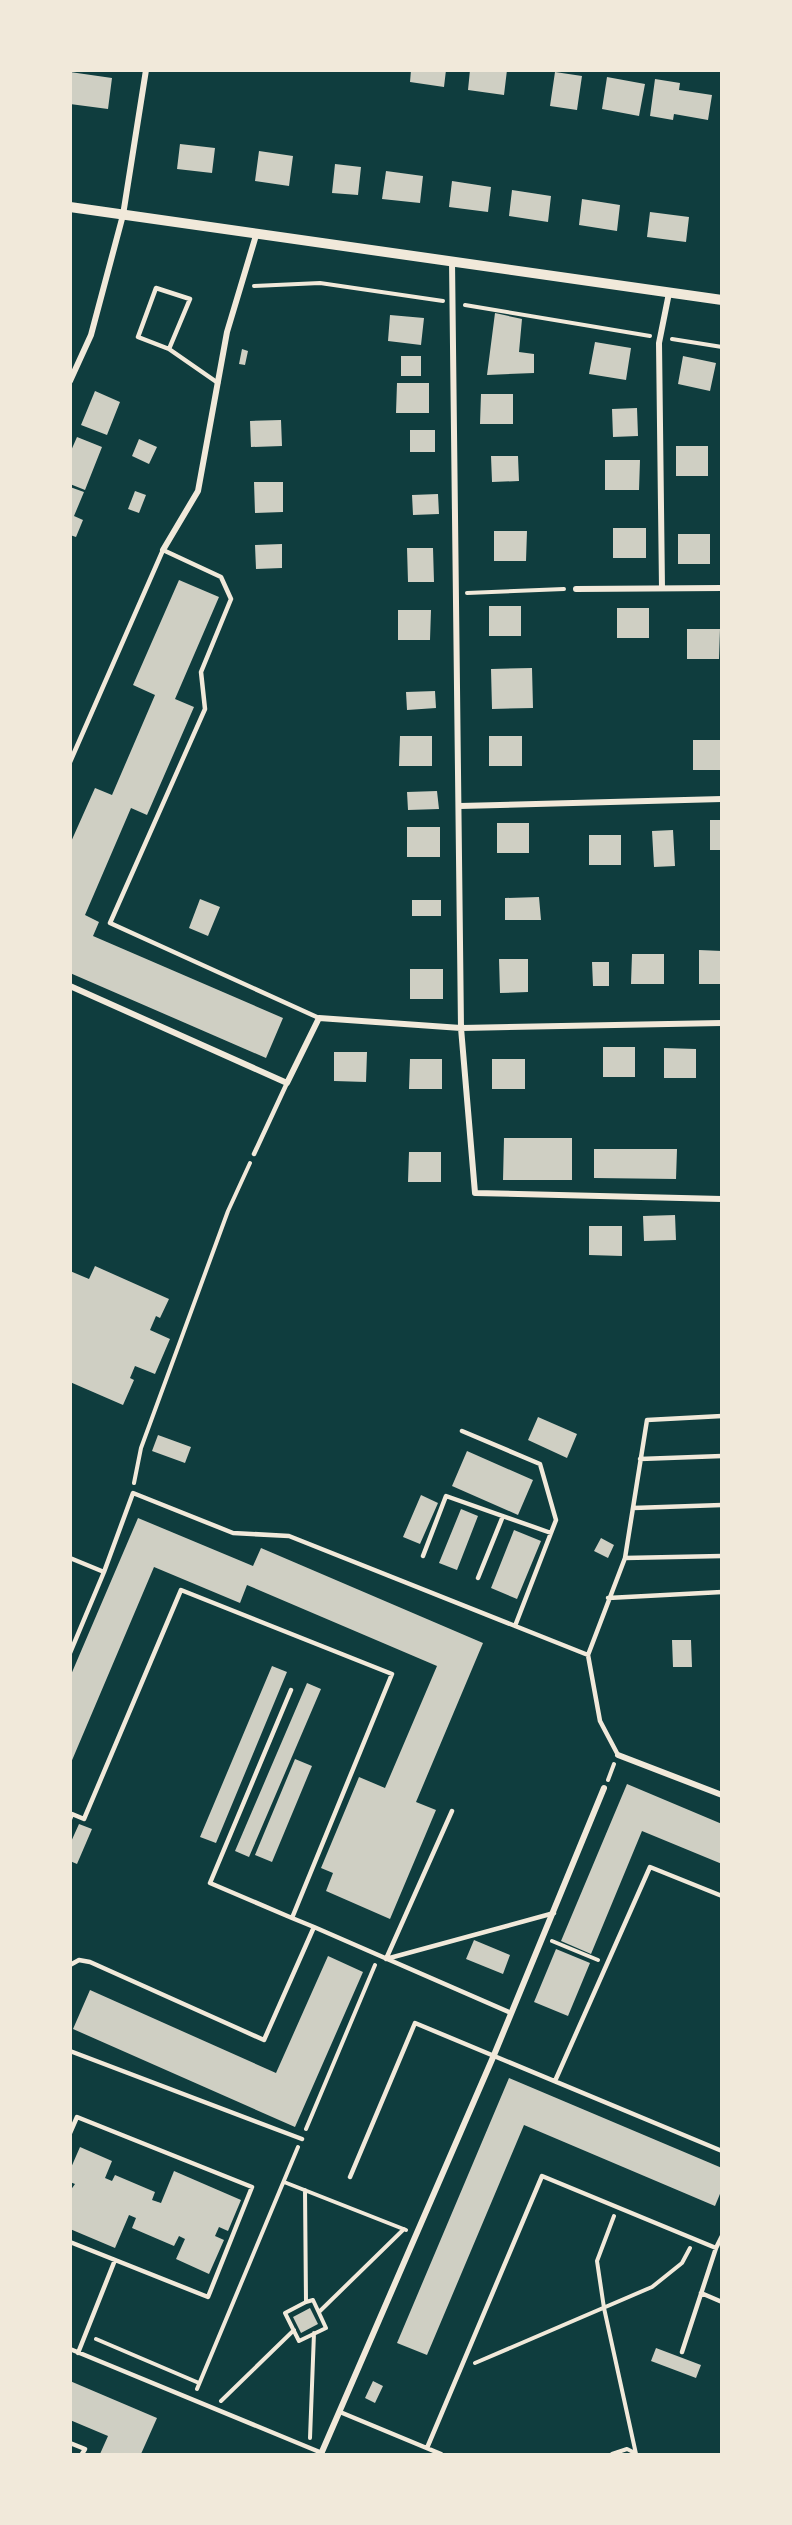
<svg xmlns="http://www.w3.org/2000/svg" width="792" height="2525" viewBox="0 0 792 2525" font-family="'DM Sans',sans-serif">
	<style>
		.building { fill: #cfcfc3 }
		.lines { fill: none; stroke-linecap: round; stroke-linejoin: round }
		.path { stroke: #f1e9da; stroke-width: 4 }
		.service { stroke: #f1e9da; stroke-width: 4.5 }
		.minor { stroke: #f1e9da; stroke-width: 6 }
		.tertiary { stroke: #f1e9da; stroke-width: 10 }
	</style>
	<rect width="100%" height="100%" fill="#0f3d3e"/>
	<path class="building" d="M411,70H446L444,87L410,82Z
		M470,70H507L504,95L468,90Z
		M70,72L112,78L108,109L70,104Z
		M555,72L582,76L577,110L550,106Z
		M607,77L645,84L639,116L602,109Z
		M655,79L680,83L679,90L712,95L708,120L674,114L673,120L650,116Z
		M180,144L215,148L212,173L177,169Z
		M259,151L293,156L289,186L255,181Z
		M335,164L361,167L358,195L332,193Z
		M386,171L423,176L420,203L382,199Z
		M452,181L491,187L488,212L449,207Z
		M512,190L551,196L548,222L509,216Z
		M582,199L620,205L617,231L579,225Z
		M650,212L689,217L686,242L647,237Z
		M495,313L522,319L519,352L534,354V373L487,375Z
		M390,315L424,318L421,345L388,341Z
		M595,342L631,348L626,380L589,374Z
		M242,349L248,351L245,365L239,364Z
		M401,356H421V376H401Z
		M683,356L716,363L710,391L678,384Z
		M397,383H429V413H396Z
		M95,391L120,402L107,435L81,425Z
		M481,394H513V424H480Z
		M637,408L638,436L613,437L612,409Z
		M281,420L282,446L251,447L250,421Z
		M410,430H435V452H410Z
		M77,437L102,447L85,490L70,484V453Z
		M139,439L157,447L149,464L132,456Z
		M676,446H708V476H676Z
		M491,456H518L519,481L492,482Z
		M605,460H640L639,490H605Z
		M254,482H283V512L255,513Z
		M70,487L84,492L74,516L83,520L76,537L70,535Z
		M135,491L146,495L139,513L128,509Z
		M438,494L439,514L413,515L412,495Z
		M613,528H646V558H613Z
		M494,531H527L526,561H494Z
		M678,534H710V564H678Z
		M282,544V568L256,569L255,545Z
		M407,548H433L434,582H408Z
		M179,580L219,597L175,699L194,707L147,815L131,808L85,915L99,922L93,936L283,1018L266,1058L70,973V844L95,788L112,795L155,695L133,685Z
		M489,606H521V636H489Z
		M617,608H649V638H617Z
		M398,610H431L430,640H398Z
		M687,629H720L719,659H687Z
		M532,668L533,708L492,709L491,669Z
		M435,691L436,708L407,710L406,692Z
		M400,736H432V766H399Z
		M489,736H522V766H489Z
		M693,740H722V770H693Z
		M437,791L439,809L408,810L407,792Z
		M710,820H722V850H710Z
		M497,823H529V853H497Z
		M407,827H440V857H407Z
		M673,830L675,866L654,867L652,831Z
		M589,835H621V865H589Z
		M539,897L541,920H505V898Z
		M200,899L220,907L208,936L189,928Z
		M412,900H441V916H412Z
		M699,950L722,951V984H699Z
		M632,954H664V984H631Z
		M499,959H528V992L500,993Z
		M592,962H609V986H593Z
		M410,969H443V999H410Z
		M603,1047H635V1077H603Z
		M664,1048L696,1049V1078H664Z
		M334,1052H367L366,1082L334,1081Z
		M410,1059H442V1089H409Z
		M492,1059H525V1089H492Z
		M504,1138H572V1180H503Z
		M594,1149H677L676,1179L594,1178Z
		M409,1152H441V1182H408Z
		M675,1215L676,1240L644,1241L643,1216Z
		M589,1226H622V1256L589,1255Z
		M95,1266L169,1299L160,1318L156,1316L150,1330L170,1339L155,1374L135,1366L130,1378L134,1380L123,1405L70,1382V1271L89,1279Z
		M538,1417L577,1434L567,1458L528,1440Z
		M158,1435L191,1447L185,1463L152,1451Z
		M467,1451L533,1480L518,1515L452,1486Z
		M421,1495L438,1503L420,1544L403,1537Z
		M461,1509L478,1516L457,1570L439,1563Z
		M138,1518L253,1566L261,1548L483,1643L416,1802L436,1810L390,1919L326,1891L333,1873L321,1868L359,1777L385,1788L437,1666L247,1585L240,1603L154,1567L70,1765V1677Z
		M514,1530L541,1541L517,1599L491,1588Z
		M601,1538L614,1545L608,1558L594,1551Z
		M672,1640H691L692,1667H673Z
		M272,1666L287,1672L216,1843L200,1837Z
		M307,1683L321,1689L249,1857L235,1851Z
		M295,1759L312,1766L272,1862L255,1855Z
		M627,1784L722,1824V1864L642,1831L591,1954L561,1941Z
		M79,1824L92,1829L77,1864L70,1861V1844Z
		M474,1940L510,1955L503,1974L466,1959Z
		M556,1949L590,1963L568,2016L534,2002Z
		M328,1956L363,1972L295,2127L73,2029L90,1990L276,2073Z
		M509,2078L722,2168V2189L715,2206L524,2125L427,2355L397,2343Z
		M80,2147L112,2161L105,2178L112,2181L115,2175L155,2192L152,2200L161,2203L174,2171L241,2200L228,2231L219,2227L215,2236L224,2240L209,2274L176,2259L185,2239L179,2236L174,2246L132,2228L136,2218L129,2215L115,2248L70,2229V2191L75,2184L70,2182V2170Z
		M310,2308L318,2324L301,2333L293,2317Z
		M656,2348L701,2365L696,2378L651,2361Z
		M70,2381L157,2418L141,2454H100L108,2436L70,2420Z
		M373,2381L383,2386L375,2403L365,2398Z"/>
	<g class="lines">
		<path class="path" d="M254,286L320,283L443,301
			M465,305L650,336
			M672,339L722,347
			M467,593L564,589
			M134,1483L141,1448L228,1211L250,1163
			M608,1780L614,1764
			M552,1941L598,1960
			M306,2129L375,1965
			M284,2182L406,2230
			M305,2190L306,2302L285,2313L299,2341L326,2328L313,2300L306,2302
			M614,2216L597,2261L604,2308L636,2454
			M319,2312L404,2229
			M96,2339L199,2383
			M475,2363L652,2287L682,2263L690,2248
			M197,2389L298,2147
			M221,2401L294,2330
			M310,2438L314,2333
			M612,2454L627,2449L635,2453"/>
		<path class="service" d="M169,349L138,337L156,288L190,299L169,349L218,383
			M70,762L163,550L221,577L231,599L201,672L205,709L110,923L319,1018
			M254,1154L287,1083
			M462,1431L540,1464L556,1520L515,1626
			M640,1459L722,1456
			M633,1508L722,1505
			M423,1556L446,1496L551,1533
			M70,1558L104,1572
			M625,1558L722,1556
			M478,1578L503,1516
			M608,1598L722,1592
			M70,1653L104,1572L133,1493L233,1533L289,1536L588,1655L600,1721L618,1755
			M588,1655L625,1558L647,1420L722,1416
			M291,1690L210,1883L292,1918
			M452,1811L386,1959L554,1913
			M70,1819L72,1814L84,1819L181,1590L392,1674L292,1918L314,1927
			M70,1965L79,1960L90,1962L264,2040L314,1927L511,2013
			M70,2051L302,2139
			M555,2081L650,1867L722,1896
			M70,2133L77,2117L252,2187L208,2297L70,2242
			M350,2177L415,2023L722,2151
			M701,2293L722,2302
			M70,2349L322,2453
			M682,2352L716,2248
			M78,2353L115,2260
			M340,2412L441,2454
			M70,2443L85,2449L82,2454
			M427,2448L542,2176L716,2248L722,2236"/>
		<path class="minor" d="M452,261L461,1028L475,1193L722,1199
			M70,381L91,335L123,215L146,70
			M163,550L198,491L227,332L257,232
			M662,588L659,343L669,293
			M576,589L722,588
			M460,806L722,799
			M70,986L287,1083L319,1018L461,1028L722,1023
			M618,1755L722,1795
			M321,2454L494,2055L604,1788"/>
		<path class="tertiary" d="M70,207L722,300"/>
	</g>
	<rect width="792" height="2525" fill="none" stroke="#f1e9da" stroke-width="144"/>
</svg>
